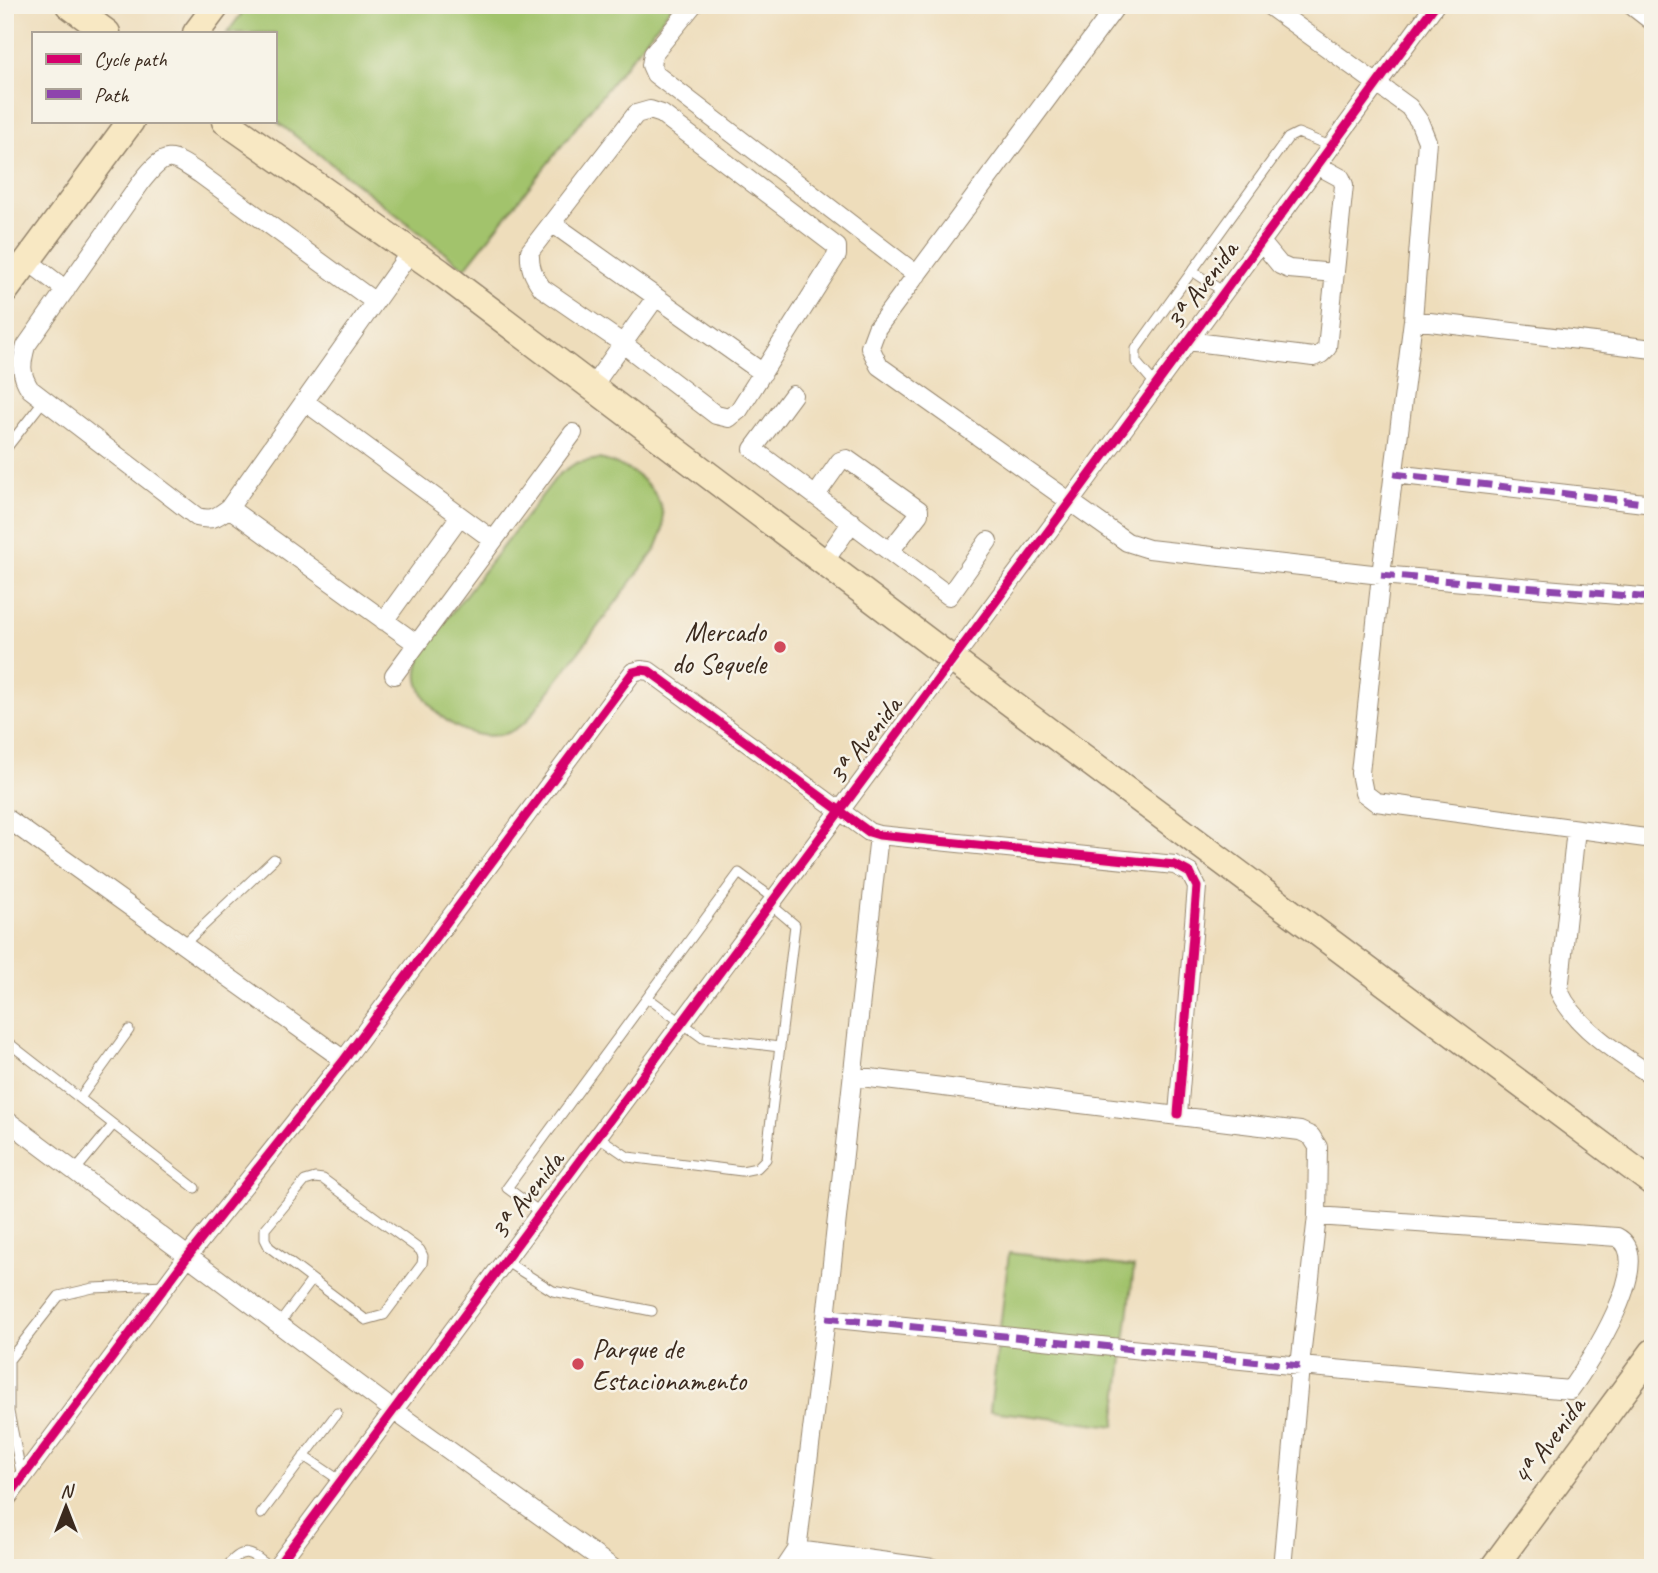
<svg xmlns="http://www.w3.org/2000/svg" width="1658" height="1573" viewBox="0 0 1658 1573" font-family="Caveat,sans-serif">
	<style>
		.green { fill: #a2c36c; stroke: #6e7645; stroke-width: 2 }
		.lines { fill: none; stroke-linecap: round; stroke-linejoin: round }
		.lane-casing { stroke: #94846c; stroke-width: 11 }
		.street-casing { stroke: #94846c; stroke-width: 20 }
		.secondary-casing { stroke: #94846c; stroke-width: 29 }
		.lane { stroke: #fff; stroke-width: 9 }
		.street { stroke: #fff; stroke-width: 18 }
		.secondary { stroke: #f8e8c3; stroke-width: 26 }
		.quiet { stroke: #8e44ad; stroke-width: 7; stroke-dasharray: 14 7; stroke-linecap: butt }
		.cycleway-casing { stroke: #f7f3e8; stroke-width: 13 }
		.cycleway { stroke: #d6006c; stroke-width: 9 }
		.poi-dot { fill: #d1495b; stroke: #f7f3e8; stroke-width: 2.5 }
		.labels { text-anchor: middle; stroke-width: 5; stroke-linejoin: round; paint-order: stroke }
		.street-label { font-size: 28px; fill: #3b2a1e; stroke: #f7f3e8 }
		.poi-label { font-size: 28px; fill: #3b2a1e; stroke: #f7f3e8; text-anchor: end }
	</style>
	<rect width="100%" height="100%" fill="#f7f3e8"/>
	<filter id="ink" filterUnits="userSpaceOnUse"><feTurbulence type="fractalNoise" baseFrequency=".0143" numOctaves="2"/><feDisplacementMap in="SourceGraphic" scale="14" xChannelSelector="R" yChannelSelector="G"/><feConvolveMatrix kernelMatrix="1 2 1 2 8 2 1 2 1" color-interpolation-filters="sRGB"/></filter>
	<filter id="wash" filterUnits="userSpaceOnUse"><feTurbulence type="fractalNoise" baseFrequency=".00686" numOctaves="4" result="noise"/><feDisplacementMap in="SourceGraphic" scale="28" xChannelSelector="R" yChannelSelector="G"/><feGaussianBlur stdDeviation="1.57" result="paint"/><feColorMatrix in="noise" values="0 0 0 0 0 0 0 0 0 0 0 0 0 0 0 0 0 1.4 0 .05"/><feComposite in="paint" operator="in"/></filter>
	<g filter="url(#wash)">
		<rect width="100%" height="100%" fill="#edb"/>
		<path class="green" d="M248,5H673L465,268L275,120V33H227Z
			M599,459C632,466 667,490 663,529C662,535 658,543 656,549L526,722C520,726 513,731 507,733C473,745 429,717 419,684C415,672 421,658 425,647L558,475L576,463Z
			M1009,1253L1134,1267L1115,1426L990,1411Z"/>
	</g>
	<g filter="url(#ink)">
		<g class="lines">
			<g class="lane-casing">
				<path id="lane" d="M1192,271L1224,292
					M1156,385L1136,362V349L1288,138L1298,133L1330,146
					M5,450L44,400
					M183,945L274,859
					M648,998L703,1038L780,1047
					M5,1040L195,1188
					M80,1098L129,1030
					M599,1137L628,1157L742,1171L757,1168L766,1159L795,925L770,904
					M75,1171L113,1125
					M315,1178L323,1179L420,1250L423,1256L422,1264L384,1315L366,1320L269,1247L265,1239V1229L305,1181Z
					M541,1213L507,1188L739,873L774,899
					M505,1261L553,1291L652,1311
					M279,1324L312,1280
					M304,1456L341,1481
					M22,1477L9,1412V1360L59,1296L93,1288L166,1285
					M261,1514L337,1413
					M226,1568C243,1544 251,1553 271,1568"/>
			</g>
			<g class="street-casing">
				<path id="street" d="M693,5L653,54L651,65L655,74L917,275
					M1117,5L877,328L870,347L879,366L1127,542L1149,549L1381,575L1653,598
					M1268,5L1409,107L1419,121L1427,141L1413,320L1381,575L1360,773L1364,793L1376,802L1653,839
					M1631,5L1653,22
					M650,110L662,114L837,247V255L739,410L729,418L716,415L622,343L542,288C533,275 529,267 530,251L636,114Z
					M552,223L763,373
					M1261,242L1280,265L1289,269L1335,273
					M28,261L66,290
					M375,302L200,174C170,154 166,151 142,181L26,346C21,364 20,374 30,389L197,517C212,521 217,517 229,508L411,251
					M1413,320L1653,349
					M1188,341L1313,357L1321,354L1327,348L1344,185L1341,178L1317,165
					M592,387L656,297
					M793,395L753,449L949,596L988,541
					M304,401L493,540
					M1394,474L1653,504
					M816,495L840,461L847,459L919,510V514L890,551
					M229,508L417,644
					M824,562L852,522
					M384,621L460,516
					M394,675L573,433
					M5,817L344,1060
					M1576,829L1559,991C1575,1027 1620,1055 1653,1076
					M879,835L826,1318L797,1550L933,1568
					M853,1076L1300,1131L1311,1136L1318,1147L1317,1216L1300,1366L1282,1568
					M5,1119L393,1410L613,1568
					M826,1318L1300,1366L1570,1390C1588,1365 1658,1258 1617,1237L1317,1216
					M5,1501L188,1256L344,1060L633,672L641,670L649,671L869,832L879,835L1175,865L1190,873L1197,887L1178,1114
					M276,1568L1070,502L1435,5
					M785,1568L797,1550"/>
			</g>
			<g class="secondary-casing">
				<path id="secondary" d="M69,5L107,33
					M196,33L217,5
					M225,121L440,272L953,660L1653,1183
					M5,291L131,121
					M1493,1568L1653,1352"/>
			</g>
			<use href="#lane" class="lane"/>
			<use href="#street" class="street"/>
			<use href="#secondary" class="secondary"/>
			<path class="quiet" d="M1394,474L1653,504
				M1381,575L1653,598
				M826,1318L1300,1366"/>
			<g class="cycleway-casing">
				<path id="cycleway" d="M5,1501L188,1256L344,1060L633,672L641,670L649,671L869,832L879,835L1175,865L1190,873L1197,887L1178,1114
					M276,1568L1070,502L1435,5"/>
			</g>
			<use href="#cycleway" class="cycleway"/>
		</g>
	</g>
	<g class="poi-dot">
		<circle cx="780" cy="647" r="7"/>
		<circle cx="578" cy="1364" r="7"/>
	</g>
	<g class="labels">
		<g class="street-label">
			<text transform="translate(1201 285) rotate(-54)" y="10">3ª Avenida</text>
			<text transform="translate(864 740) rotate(-53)" y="10">3ª Avenida</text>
			<text transform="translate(526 1195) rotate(-53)" y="10">3ª Avenida</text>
			<text transform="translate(1548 1441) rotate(-54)" y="10">4ª Avenida</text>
		</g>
		<g class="poi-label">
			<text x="766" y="641">Mercado<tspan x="766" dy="32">do Sequele</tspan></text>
			<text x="592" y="1358" text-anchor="start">Parque de<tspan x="592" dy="32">Estacionamento</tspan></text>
		</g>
	</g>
	<rect width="1658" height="1573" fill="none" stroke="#f7f3e8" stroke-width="28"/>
	<rect x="32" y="32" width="245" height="91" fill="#f7f3e8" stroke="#aca397" stroke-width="2"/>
	<rect x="46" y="54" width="35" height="10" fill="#d6006c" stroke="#aca397" stroke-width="2"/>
	<text x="94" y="66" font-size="21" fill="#3b2a1e">Cycle path</text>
	<rect x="46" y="89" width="35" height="10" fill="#8e44ad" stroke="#aca397" stroke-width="2"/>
	<text x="94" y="102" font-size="21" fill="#3b2a1e">Path</text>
	<g transform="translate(66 1507)" stroke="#f7f3e8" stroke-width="5" paint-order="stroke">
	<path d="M0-5L12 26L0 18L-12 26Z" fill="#3b2a1e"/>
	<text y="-10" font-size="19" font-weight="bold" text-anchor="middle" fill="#3b2a1e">N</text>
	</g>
</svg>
